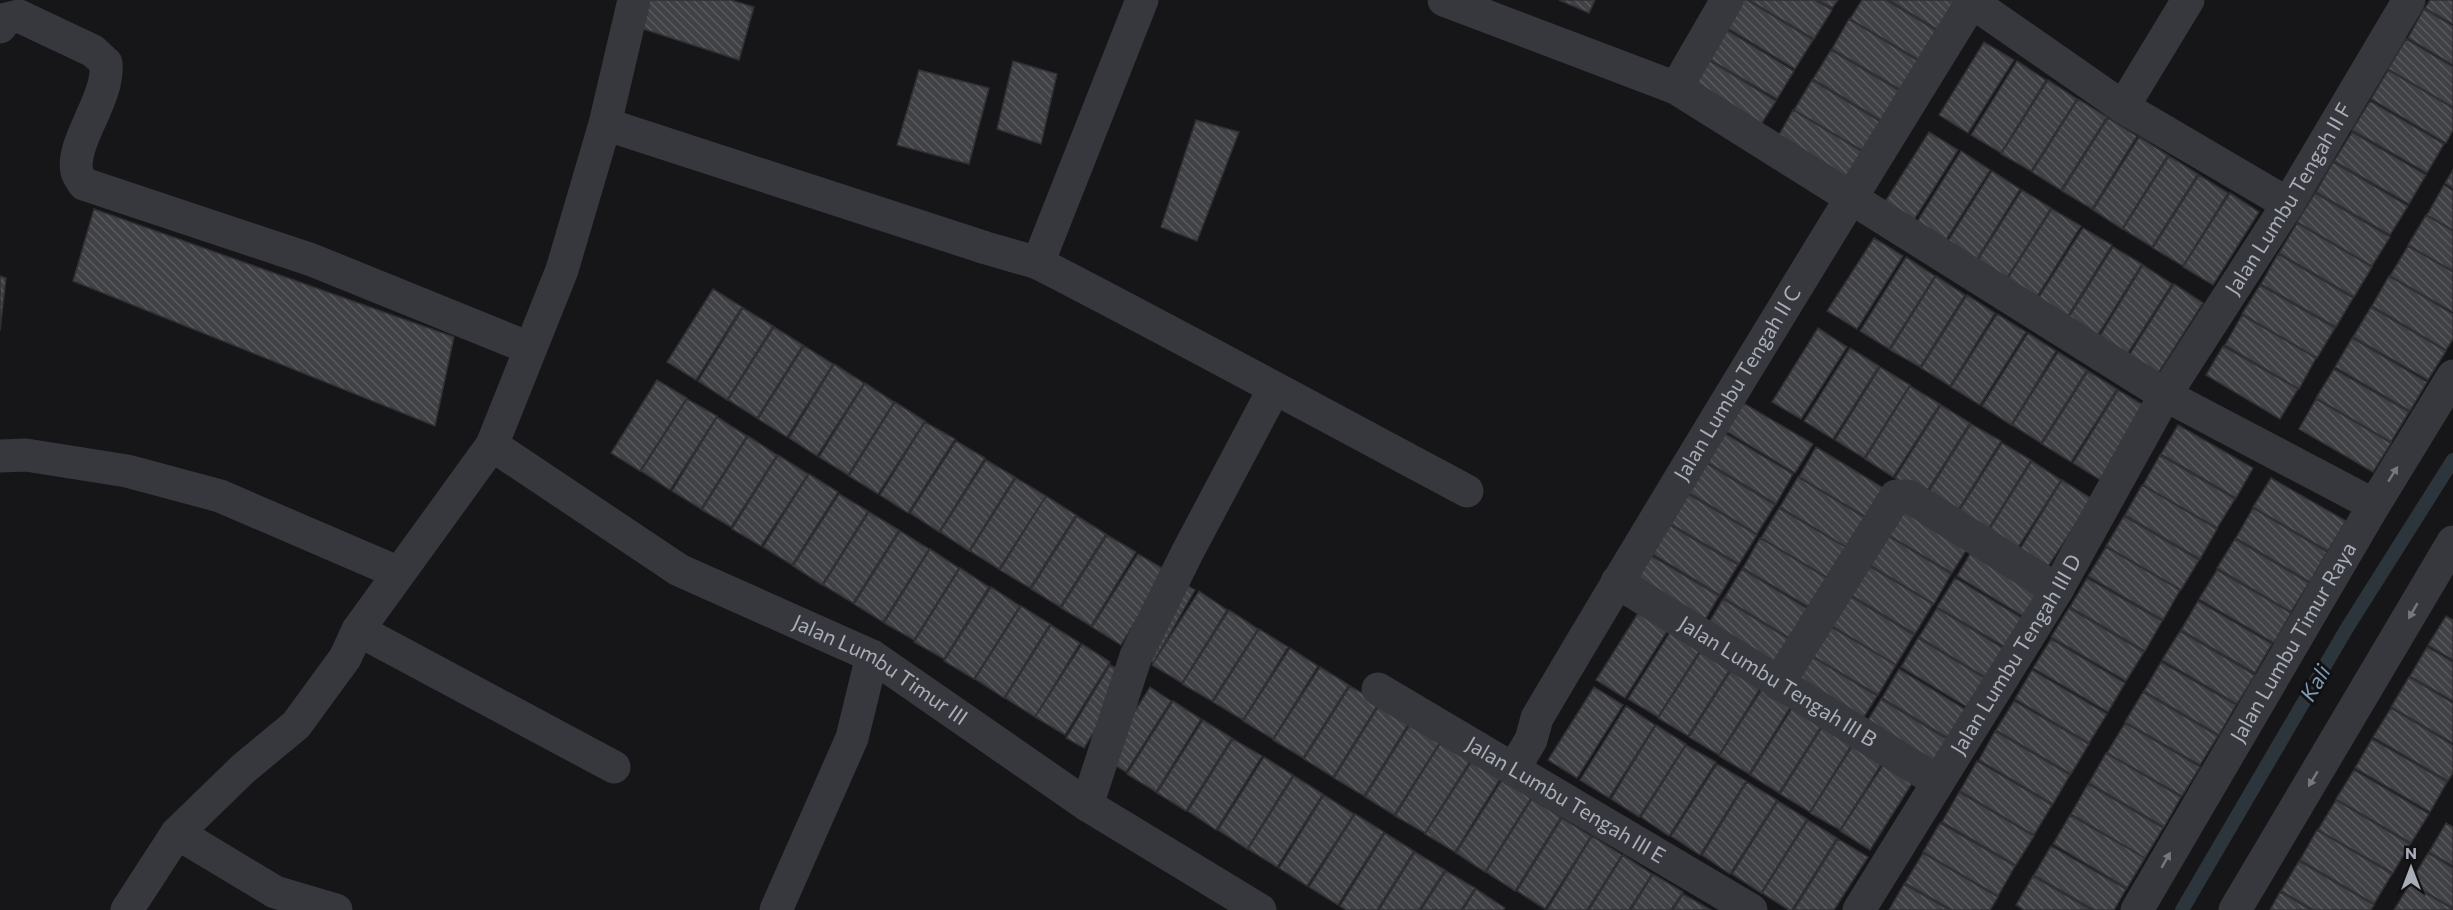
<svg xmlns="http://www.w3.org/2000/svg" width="2453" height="910" viewBox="0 0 2453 910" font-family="Commissioner,sans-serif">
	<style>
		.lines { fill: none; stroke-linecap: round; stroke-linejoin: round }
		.stream { stroke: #2c353c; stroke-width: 14 }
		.building { fill: url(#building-back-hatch); stroke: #303034; stroke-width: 1.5 }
		.minor { stroke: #37383d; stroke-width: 33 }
		.oneway { fill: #757881 }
		.labels { text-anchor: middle; stroke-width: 6; stroke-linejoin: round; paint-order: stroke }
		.street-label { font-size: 21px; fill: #a8adb8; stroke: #111113 }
		.water-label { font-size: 22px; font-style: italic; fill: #7f9bb3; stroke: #111113 }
	</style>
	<defs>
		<pattern id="building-back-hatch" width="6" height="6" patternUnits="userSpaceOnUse" patternTransform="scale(1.5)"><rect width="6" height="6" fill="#404145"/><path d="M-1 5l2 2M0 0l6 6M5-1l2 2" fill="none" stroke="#595a5e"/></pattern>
	</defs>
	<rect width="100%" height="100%" fill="#161618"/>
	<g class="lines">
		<path class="stream" d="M2182,910L2347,628L2453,460"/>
	</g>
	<path class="building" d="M644,0H731L754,7L739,60L637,27Z
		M1559,0H1595L1589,13Z
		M1736,0H1747L1813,40L1795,69L1721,24Z
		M1749,0H1815L1832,10L1814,39Z
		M1818,0H1838L1832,8Z
		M1862,0H1886L1942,34L1924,63L1850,19Z
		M1889,0H1956L1943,33Z
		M2430,0H2453V24L2425,8Z
		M2424,9L2453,26V65L2408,38Z
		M1849,19L1923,64L1906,93L1832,49Z
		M1720,26L1794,71L1777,99L1702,55Z
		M2406,39L2453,67V107L2388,69Z
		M1984,42L2014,60L1968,133L1939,115Z
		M1831,50L1905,94L1887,124L1813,79Z
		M1702,56L1776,101L1758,129L1684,85Z
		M1013,61L1057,74L1041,144L997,129Z
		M2017,61L2046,80L2001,153L1971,135Z
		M919,70L989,88L969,164L897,145Z
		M2388,70L2453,108V130L2446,143L2371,99Z
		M1812,80L1886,125L1868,154L1794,110Z
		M2048,80L2077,99L2031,171L2001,154Z
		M2078,99L2107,117L2061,190L2032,172Z
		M2370,101L2444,144L2427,173L2352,130Z
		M1793,110L1868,155L1850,184L1776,140Z
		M2108,118L2137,136L2092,209L2062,191Z
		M1196,120L1239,132L1197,241L1161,227Z
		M1929,132L1958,150L1912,223L1883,205Z
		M2352,132L2426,175L2409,204L2334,161Z
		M2139,137L2168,155L2122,229L2093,210Z
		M1961,151L1990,170L1944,243L1915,225Z
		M2169,156L2198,174L2152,247L2123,229Z
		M2333,162L2408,206L2390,235L2316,192Z
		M2453,170V188L2445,183Z
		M1992,171L2020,189L1975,262L1946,244Z
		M2199,175L2228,193L2183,266L2153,248Z
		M2444,185L2453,191V230L2427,215Z
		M2022,190L2051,208L2005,281L1976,263Z
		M2230,193L2259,212L2213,285L2183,267Z
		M2315,193L2390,237L2372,266L2297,222Z
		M94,209L454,337L435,426L73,281Z
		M2052,209L2081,226L2035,300L2006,281Z
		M2426,215L2453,231V271L2408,245Z
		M2297,223L2372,267L2354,297L2279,253Z
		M2083,228L2112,245L2066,319L2037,300Z
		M1874,238L1903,256L1857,329L1827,311Z
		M2408,246L2453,272V312L2390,276Z
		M2113,247L2142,264L2096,338L2067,320Z
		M2278,254L2353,298L2336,327L2261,284Z
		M1906,257L1935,276L1889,349L1860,331Z
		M2143,265L2172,284L2126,356L2098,339Z
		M0,276L6,278L0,331Z
		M1936,276L1965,295L1920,367L1890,350Z
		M2389,276L2453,314V339L2446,350L2372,306Z
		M2174,284L2203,303L2157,375L2128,357Z
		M2260,285L2335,328L2317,358L2242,314Z
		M713,289L742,307L696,380L667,362Z
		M1967,295L1995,313L1950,386L1921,368Z
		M2371,307L2446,351L2428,380L2353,337Z
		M743,308L773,326L727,400L698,381Z
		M1997,314L2026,332L1980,405L1951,387Z
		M2242,315L2316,358L2299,389L2225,345Z
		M774,327L803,345L757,418L728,400Z
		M1818,328L1847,347L1801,419L1772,402Z
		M2028,333L2056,351L2011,425L1982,406Z
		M2352,338L2427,382L2410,411L2335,367Z
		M804,346L833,364L787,437L758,419Z
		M2223,346L2298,389L2280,419L2206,375Z
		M1850,348L1879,366L1833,439L1804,421Z
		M2058,352L2087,370L2041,443L2012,425Z
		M834,364L864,383L817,456L789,438Z
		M1880,367L1910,385L1864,458L1835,440Z
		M2334,369L2409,412L2391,442L2316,398Z
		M2088,371L2117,389L2071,462L2042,444Z
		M657,380L687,398L640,471L611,453Z
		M865,383L894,402L848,475L819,457Z
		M1910,386L1940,404L1893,477L1865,459Z
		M2118,390L2148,408L2102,481L2073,463Z
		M687,399L717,416L670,490L641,471Z
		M2316,399L2391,443L2373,472L2299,429Z
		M1738,400L1813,444L1795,473L1721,428Z
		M895,402L925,421L878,494L849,476Z
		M1941,405L1970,423L1924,496L1895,478Z
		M717,417L747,436L701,509L672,491Z
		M925,422L955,439L908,513L880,495Z
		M1971,424L2001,441L1955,515L1926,496Z
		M2178,425L2253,468L2236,498L2161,454Z
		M1719,430L1793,474L1776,504L1702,459Z
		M748,436L777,455L731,527L702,510Z
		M956,441L985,458L939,532L910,513Z
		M2002,443L2031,460L1985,534L1956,516Z
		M1816,447L1890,492L1873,521L1799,477Z
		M778,455L808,474L761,546L732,529Z
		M2160,455L2235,499L2217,528L2143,485Z
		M986,460L1015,477L969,551L940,532Z
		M1701,460L1775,505L1757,534L1683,489Z
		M2032,461L2061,480L2015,552L1986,535Z
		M809,474L838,492L792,565L763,547Z
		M1798,477L1872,522L1854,552L1780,507Z
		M1016,478L1046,496L999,569L970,551Z
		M2271,478L2346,521L2328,551L2253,507Z
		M2062,480L2092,499L2045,571L2017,554Z
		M2142,485L2217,529L2200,559L2125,515Z
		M1683,491L1757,535L1739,564L1664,520Z
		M839,494L868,511L822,585L793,566Z
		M1046,496L1076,515L1030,588L1000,570Z
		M1896,499L1970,544L1952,573L1878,529Z
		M1779,508L1854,552L1835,582L1761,538Z
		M2253,508L2327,552L2310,582L2236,538Z
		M869,512L899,530L853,603L823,585Z
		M1077,516L1106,534L1060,607L1031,589Z
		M2124,516L2199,560L2181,590L2106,546Z
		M1663,521L1738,565L1720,595L1646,550Z
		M1877,529L1951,574L1934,604L1860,559Z
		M900,531L929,549L883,622L854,604Z
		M1107,535L1136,552L1091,626L1061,608Z
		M1760,538L1835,583L1817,612L1743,568Z
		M2235,539L2309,583L2291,612L2217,568Z
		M1974,547L2048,592L2031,621L1957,576Z
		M2106,547L2180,590L2163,620L2088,576Z
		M930,549L959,568L914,640L884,623Z
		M1645,552L1719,596L1702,625L1627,581Z
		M1138,554L1167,571L1121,645L1092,627Z
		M1859,560L1933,604L1915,634L1841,589Z
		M960,568L989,587L944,659L914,642Z
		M1742,569L1816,614L1798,643L1724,598Z
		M2217,570L2291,613L2274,643L2199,599Z
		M1955,578L2030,623L2012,651L1937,607Z
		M2087,578L2162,621L2145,651L2070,607Z
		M1181,582L1195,590L1153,663L1139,655Z
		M991,587L1020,606L974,679L944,661Z
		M1840,590L1914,635L1896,665L1822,620Z
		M1199,591L1227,610L1182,683L1152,665Z
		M1723,599L1797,644L1780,673L1705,629Z
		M2198,601L2272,644L2255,673L2181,630Z
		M1021,606L1050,624L1004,698L975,679Z
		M1642,607L1671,625L1625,698L1596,680Z
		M1937,608L2011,653L1993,682L1919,637Z
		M2069,608L2144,652L2126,681L2051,637Z
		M1229,610L1258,629L1212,701L1182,684Z
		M2446,616L2453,620V660L2428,645Z
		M1821,621L1896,665L1878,695L1804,651Z
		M1051,625L1080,643L1035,717L1005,698Z
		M1674,626L1704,644L1658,717L1628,699Z
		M1259,629L1288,647L1243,720L1213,702Z
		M2180,631L2255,675L2237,704L2162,660Z
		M1918,638L1993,683L1975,712L1901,667Z
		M2051,639L2125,683L2108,712L2033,668Z
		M1082,644L1110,662L1065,735L1035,717Z
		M1705,645L1734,663L1688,736L1658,718Z
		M2427,647L2453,662V701L2410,676Z
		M1290,648L1318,666L1273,739L1243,721Z
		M1803,651L1877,696L1859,725L1785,681Z
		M2161,662L2236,705L2219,735L2144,691Z
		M1735,664L1764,682L1719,755L1689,737Z
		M1110,665L1129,675L1084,748L1066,738Z
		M1320,667L1349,685L1303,758L1273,740Z
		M1899,669L1973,714L1956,743L1882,698Z
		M2032,670L2107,714L2089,743L2015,699Z
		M2409,677L2453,703V743L2391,707Z
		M1766,683L1794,701L1749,774L1719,756Z
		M1350,686L1379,703L1333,777L1304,759Z
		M1150,687L1171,701L1126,772L1105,759Z
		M1594,687L1623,705L1577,778L1548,760Z
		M2143,692L2218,736L2200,765L2125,722Z
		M1881,699L1955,744L1937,773L1863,728Z
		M1173,701L1201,719L1156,792L1127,774Z
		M2014,701L2089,744L2071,774L1996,730Z
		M1796,702L1825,720L1779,793L1750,775Z
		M1380,704L1409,723L1364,796L1334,778Z
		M1626,706L1655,725L1609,798L1580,780Z
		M2391,708L2453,745V773L2448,781L2373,737Z
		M1203,720L1232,738L1186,811L1157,793Z
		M1826,721L1855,739L1810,812L1780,794Z
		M1411,723L1440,742L1394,815L1365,797Z
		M2125,723L2200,767L2182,796L2107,753Z
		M1656,725L1686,744L1639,817L1611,799Z
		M1995,731L2070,775L2053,804L1979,760Z
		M1233,739L1262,756L1216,830L1188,811Z
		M1857,739L1885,758L1840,830L1810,813Z
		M2372,739L2447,782L2430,812L2355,768Z
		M1441,742L1470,761L1425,833L1395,816Z
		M1686,745L1716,762L1669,836L1641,817Z
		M2106,753L2181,797L2164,827L2089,783Z
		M1264,757L1293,775L1247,849L1218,830Z
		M1887,759L1916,777L1870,850L1840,831Z
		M1472,761L1500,779L1455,852L1425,834Z
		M1977,761L2052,805L2034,835L1960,791Z
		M1717,764L1746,781L1700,855L1671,836Z
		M2354,770L2429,814L2411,843L2336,799Z
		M1294,776L1323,794L1277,867L1248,849Z
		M1502,780L1531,798L1485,872L1456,853Z
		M1747,782L1777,800L1730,874L1702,855Z
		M2088,784L2163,828L2145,858L2071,814Z
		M1959,792L2034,836L2016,865L1942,822Z
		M1324,795L1354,814L1307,886L1279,868Z
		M1532,799L1561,817L1515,891L1486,872Z
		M2336,800L2410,844L2393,873L2318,830Z
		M1778,801L1807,819L1761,893L1732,874Z
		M1355,814L1384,832L1338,905L1309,887Z
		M2070,815L2145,858L2127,888L2053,844Z
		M1562,818L1591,836L1545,909L1517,891Z
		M1808,820L1837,838L1792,910H1789L1762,893Z
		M1940,823L2015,866L1998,896L1923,852Z
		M2446,823L2453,827V866L2429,852Z
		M2317,830L2392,874L2374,904L2300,860Z
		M1385,833L1414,851L1377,910H1346L1340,906Z
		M1592,836L1622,855L1587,910H1547Z
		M1838,839L1868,857L1834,910H1794Z
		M2051,846L2126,889L2114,910H2094L2034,875Z
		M1415,852L1445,870L1419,910H1379Z
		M1923,853L1998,897L1990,910H1952L1905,883Z
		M2428,853L2453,868V908L2410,883Z
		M1623,855L1652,874L1629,910H1589Z
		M2299,861L2374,905L2371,910H2314L2281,891Z
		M1446,871L1475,888L1461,910H1421Z
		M1653,874L1683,892L1671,910H1631Z
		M2033,876L2091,910H2024L2016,905Z
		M1904,884L1949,910H1889Z
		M2410,884L2453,909V910H2394Z
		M1476,889L1505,908L1503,910H1463Z
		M2280,892L2311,910H2270Z
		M1683,894L1711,910H1673Z"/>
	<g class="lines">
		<g class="minor">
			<path d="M1444,0L1676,88L2165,395L2374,505"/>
			<path d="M1972,2L2123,107L2288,204"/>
			<path d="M0,27L6,19L19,16L93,51L106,63C110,98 70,143 77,172C78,176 82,181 84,184L312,260L529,348"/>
			<path d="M1676,88L1727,0"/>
			<path d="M2123,107L2188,0"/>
			<path d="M605,124L986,248L1038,263L1142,0"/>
			<path d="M1038,263C1182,337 1324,415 1467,491"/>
			<path id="s1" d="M492,445L679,570L872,656L1087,805L1260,910"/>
			<path d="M0,456L26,455L127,471L220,496L399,573"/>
			<path id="s2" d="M1617,582L1937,781"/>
			<path d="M358,630L614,767"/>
			<path d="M1778,684L1896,496H1908L1923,505L2057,590"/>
			<path id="s3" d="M1378,689L1751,910"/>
			<path id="s4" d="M1513,770L1531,740L1537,718C1679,477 1826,238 1973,0"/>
			<path d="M1087,805L1136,656L1187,553L1274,389"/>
			<path d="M177,833L275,892L336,910"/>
			<path d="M127,910L177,833L244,768L296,725L345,658L358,630L492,445L562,270L605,124L634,0"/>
			<path d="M776,910L852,738L872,656"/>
			<path id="s5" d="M1859,910L2057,590L2165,395L2288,204L2409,0"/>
			<path id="s6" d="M2137,910L2374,505L2453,376"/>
			<path d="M2235,910L2453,542"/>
		</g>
	</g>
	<defs><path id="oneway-solid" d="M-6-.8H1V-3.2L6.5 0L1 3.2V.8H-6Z" transform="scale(1.5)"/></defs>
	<g class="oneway">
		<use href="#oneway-solid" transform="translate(2393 474) rotate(-58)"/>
		<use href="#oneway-solid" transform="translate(2413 611) rotate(120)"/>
		<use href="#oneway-solid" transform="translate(2313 779) rotate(121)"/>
		<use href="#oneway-solid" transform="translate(2166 860) rotate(-60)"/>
	</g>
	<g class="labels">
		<g class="street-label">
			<text dy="7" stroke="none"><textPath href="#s5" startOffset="831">Jalan Lumbu Tengah II F</textPath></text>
			<text dy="7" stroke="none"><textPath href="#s4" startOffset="448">Jalan Lumbu Tengah II C</textPath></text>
			<text dy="7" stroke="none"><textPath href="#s6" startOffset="310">Jalan Lumbu Timur Raya</textPath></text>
			<text dy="7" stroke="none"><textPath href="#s5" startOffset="300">Jalan Lumbu Tengah III D</textPath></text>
			<text dy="7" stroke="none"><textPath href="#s1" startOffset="450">Jalan Lumbu Timur III</textPath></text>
			<text dy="7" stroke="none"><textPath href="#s2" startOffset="189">Jalan Lumbu Tengah III B</textPath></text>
			<text dy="7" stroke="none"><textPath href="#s3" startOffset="218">Jalan Lumbu Tengah III E</textPath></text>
		</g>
		<g class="water-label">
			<text transform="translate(2315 683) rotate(-60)" y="8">Kali</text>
		</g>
	</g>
	<g transform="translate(2411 868)" stroke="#111113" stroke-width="4.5" paint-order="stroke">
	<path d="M0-4.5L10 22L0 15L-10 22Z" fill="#a8adb8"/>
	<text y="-9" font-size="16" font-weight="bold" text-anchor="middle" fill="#a8adb8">N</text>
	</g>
</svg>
